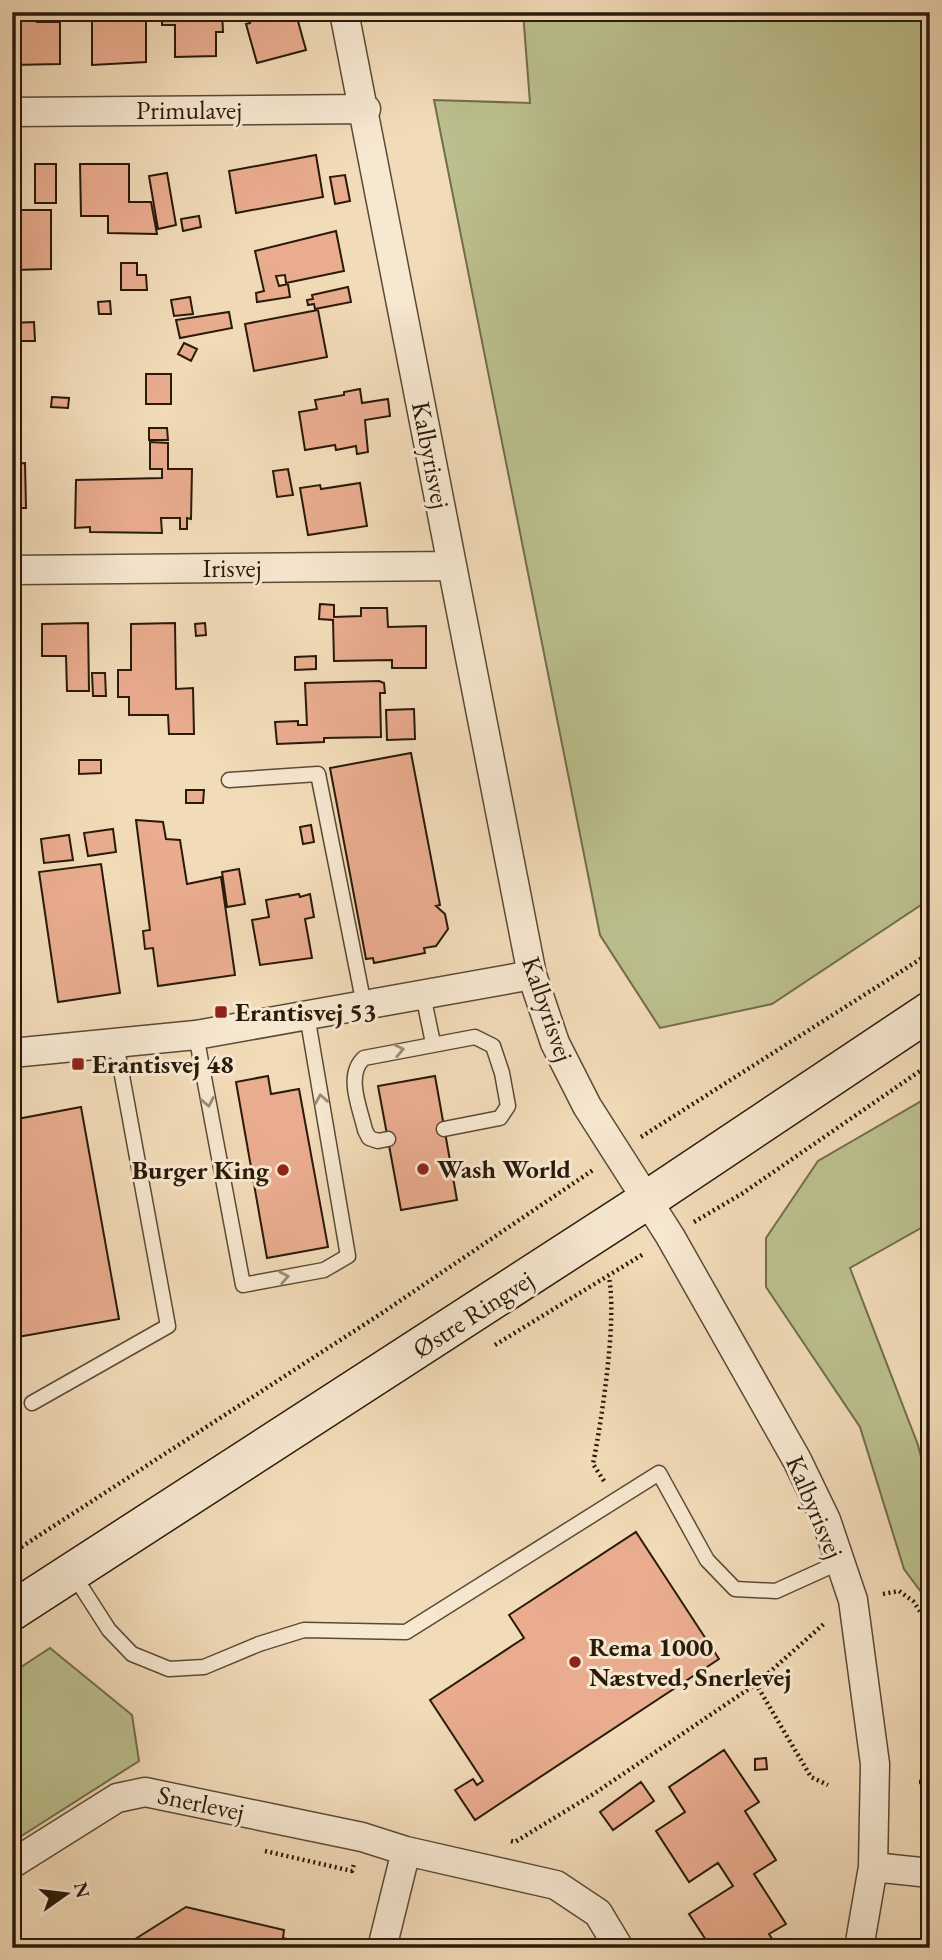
<svg xmlns="http://www.w3.org/2000/svg" width="942" height="1960" viewBox="0 0 942 1960" font-family="'EB Garamond',serif">
	<style>
		.green { fill: #bcc08e; stroke: #726d4c; stroke-width: 2 }
		.building { fill: #eaac8f; stroke: #291a0a; stroke-width: 2 }
		.lines { fill: none; stroke-linecap: round; stroke-linejoin: round }
		.lane-casing { stroke: #5b4a36; stroke-width: 17 }
		.street-casing { stroke: #5b4a36; stroke-width: 31 }
		.secondary-casing { stroke: #291a0a; stroke-width: 41 }
		.path { stroke: #291a0a; stroke-width: 4.5; stroke-dasharray: 2 3.5; stroke-linecap: butt }
		.lane { stroke: #f7e8d1; stroke-width: 14 }
		.street { stroke: #f7e8d1; stroke-width: 28 }
		.secondary { stroke: #f7e8d1; stroke-width: 38 }
		.oneway { stroke: #9a8b77 }
		.poi-dot { fill: #8f2418; stroke: #f7e8d1; stroke-width: 2.5 }
		.labels { text-anchor: middle; stroke-width: 6; stroke-linejoin: round; paint-order: stroke }
		.street-label { font-size: 26px; fill: #291a0a; stroke: #f7e8d1 }
		.poi-label { font-size: 26px; font-weight: bold; fill: #291a0a; stroke: #f7e8d1; text-anchor: start }
	</style>
	<rect width="100%" height="100%" fill="#f2dbb8"/>
	<filter id="stains"><feTurbulence type="fractalNoise" baseFrequency=".00286" numOctaves="4"/><feColorMatrix values="0 0 0 0 .2 0 0 0 0 .09 0 0 0 0 .02 0 0 0 .5 -.17"/></filter>
	<radialGradient id="worn" r=".72"><stop offset=".6" stop-color="#630" stop-opacity="0"/><stop offset="1" stop-color="#630" stop-opacity=".3"/></radialGradient>
	<path class="green" d="M523,12H930V899L772,1004L660,1028L600,935L434,100L530,103Z
		M930,1096V1223L850,1268L918,1445L930,1492V1604L904,1569L860,1427L766,1287V1238L818,1161Z
		M50,1648L132,1715L139,1761L12,1842V1673Z"/>
	<path class="building" d="M12,12H36L37,22H60V64L12,65Z
		M162,12H222L223,32H216V56L175,57V25H162Z
		M247,12H298L296,14L306,50L257,63L246,24L250,23Z
		M92,16H146V62L92,65Z
		M316,155L323,197L236,213L229,171Z
		M35,164H56V203H35Z
		M80,164H129V202H151L157,234L108,233V216H81Z
		M167,173L176,225L158,229L149,176Z
		M345,175L350,201L335,204L330,177Z
		M12,210H51V269L12,270Z
		M199,216L201,227L183,231L181,219Z
		M336,231L344,271L286,283L285,275L276,276L279,286L288,284L290,297L257,302L256,293L264,291L255,251Z
		M121,263H137V275H146L147,290H121Z
		M348,287L351,302L315,309L314,304L308,305L307,300L313,299L312,295Z
		M190,297L193,314L174,316L171,300Z
		M110,301L111,314H99L98,302Z
		M318,310L327,357L254,371L245,324Z
		M229,312L232,328L180,338L176,320Z
		M34,322L35,341H12V323Z
		M184,343L197,349L191,361L178,354Z
		M146,374H171V404H146Z
		M360,389L362,403L388,399L390,416L365,420L368,452L357,454L356,446L336,450L335,445L305,450L299,412L317,409L315,400L344,395V392Z
		M52,397L69,398L68,408L51,407Z
		M149,428H167L168,440H149Z
		M150,442L168,443V469H192L191,519L187,518V529H180V518H161L162,533L90,532V527L75,528L76,480L162,478V469H150Z
		M25,463L26,508H12V464Z
		M288,469L293,495L277,497L273,471Z
		M360,483L367,526L308,535L300,488L320,485L321,489Z
		M320,604L334,605V617L361,616V608H387L388,627L426,626V668H392V660L334,661L333,620L319,619Z
		M88,623L89,691H67L66,656H42V624Z
		M175,623L176,689L193,688L194,734H169L168,715H129V697H118V670H131V624Z
		M205,623L206,635L196,636L195,624Z
		M316,656V669L295,670V657Z
		M92,673H105L106,696H93Z
		M379,681L384,683L385,693H380L381,737L324,738V742L277,744L275,722L298,721V725H307L305,683Z
		M414,709L415,739L387,740L386,710Z
		M411,753L440,905L436,906L445,914L448,929L436,946L424,948L425,953L374,963L373,958L366,959L330,768Z
		M79,760H101V773L79,774Z
		M186,790H204L203,803H186Z
		M136,820L163,822L166,839L180,840L187,884L221,877L235,975L158,986L153,948L145,949L143,931L150,930Z
		M311,825L314,842L303,844L300,827Z
		M113,829L116,852L88,856L84,833Z
		M69,835L73,860L44,863L41,839Z
		M101,864L120,993L58,1002L39,872Z
		M239,869L245,904L227,907L222,872Z
		M299,894L300,897L310,894L314,917L305,919L312,958L260,965L252,920L269,917L266,900Z
		M268,1076L271,1094L299,1089L328,1247L267,1258L236,1082Z
		M435,1076L457,1200L401,1210L378,1086Z
		M12,1093L17,1119L81,1107L119,1319L12,1338Z
		M636,1532L719,1659L475,1820L455,1790L473,1779L477,1785L483,1781L430,1700L524,1638L509,1615Z
		M724,1750L759,1802L745,1811L776,1860L754,1874L786,1924L769,1934L778,1948H697L706,1940L689,1914L733,1886L718,1863L689,1882L656,1831L685,1812L669,1787Z
		M766,1758L767,1769L755,1770V1759Z
		M641,1782L654,1801L613,1830L600,1812Z
		M186,1907L284,1930L283,1938L323,1948H121Z"/>
	<g class="lines">
		<g class="lane-casing">
			<path id="lane" d="M229,780L318,774L364,1005
				M423,995L433,1043
				M196,1035L243,1285L324,1270L348,1256L307,1015
				M388,1139L378,1141L369,1138L365,1130C360,1108 345,1075 364,1058L475,1037L493,1046L502,1073L508,1106L500,1118L444,1129
				M32,1403L168,1326L116,1043
				M73,1574L109,1630L132,1654L169,1669L204,1667L259,1644L304,1630L406,1632L659,1473L707,1560L735,1589L776,1591L840,1562"/>
		</g>
		<g class="street-casing">
			<path id="street" d="M344,12L532,975L555,1043L587,1106L670,1236L797,1460L826,1520L853,1600L875,1764L873,1867L859,1948
				M12,112L366,109
				M12,570L452,566
				M12,1053L196,1035L532,975
				M12,1864L117,1798L145,1792L362,1837L406,1851L556,1885L598,1913L619,1948
				M873,1867L930,1873
				M382,1948L406,1851"/>
		</g>
		<g class="secondary-casing">
			<path id="secondary" d="M12,1611L647,1200L930,1011"/>
		</g>
		<path class="path" d="M641,1137L930,953
			M694,1222L743,1193L930,1064
			M495,1345L645,1253
			M604,1481L593,1464C602,1418 617,1321 609,1277
			M12,1553L382,1313L593,1170
			M883,1594L899,1591L913,1601L930,1626
			M756,1684L826,1622
			M919,1782H930
			M511,1841L515,1842L595,1793L756,1684L811,1777L828,1785
			M265,1851L352,1871L354,1864
			M12,1900L20,1894"/>
		<use href="#lane" class="lane"/>
		<use href="#street" class="street"/>
		<use href="#secondary" class="secondary"/>
	</g>
	<defs><path id="oneway-chevron" d="M-2-3.5L2.5 0L-2 3.5" fill="none" stroke-width="1.6" stroke-linecap="round" stroke-linejoin="round" transform="scale(1.75)"/></defs>
	<g class="oneway">
		<use href="#oneway-chevron" transform="translate(399 1050) rotate(-12)"/>
		<use href="#oneway-chevron" transform="translate(321 1099) rotate(-100)"/>
		<use href="#oneway-chevron" transform="translate(208 1102) rotate(79)"/>
		<use href="#oneway-chevron" transform="translate(284 1277) rotate(-11)"/>
	</g>
	<g class="poi-dot">
		<rect x="214" y="1005" width="14" height="14" rx="3.5"/>
		<rect x="71" y="1057" width="14" height="14" rx="3.5"/>
		<circle cx="423" cy="1169" r="7"/>
		<circle cx="283" cy="1170" r="7"/>
		<circle cx="575" cy="1662" r="7"/>
	</g>
	<g class="labels">
		<g class="street-label">
			<text x="189" y="119">Primulavej</text>
			<text transform="translate(431 455) rotate(79)" y="9">Kalbyrisvej</text>
			<text x="232" y="577">Irisvej</text>
			<text transform="translate(548 1009) rotate(71)" y="9">Kalbyrisvej</text>
			<text transform="translate(473 1314) rotate(-33)" y="9">Østre Ringvej</text>
			<text transform="translate(815 1507) rotate(67)" y="9">Kalbyrisvej</text>
			<text transform="translate(201 1803) rotate(12)" y="9">Snerlevej</text>
		</g>
		<g class="poi-label">
			<text x="235" y="1021">Erantisvej 53</text>
			<text x="92" y="1073">Erantisvej 48</text>
			<text x="437" y="1178">Wash World</text>
			<text x="269" y="1179" text-anchor="end">Burger King</text>
			<text x="589" y="1656">Rema 1000<tspan x="589" dy="30">Næstved, Snerlevej</tspan></text>
		</g>
	</g>
	<rect width="942" height="1960" fill="none" stroke="#f2dbb8" stroke-width="42"/>
	<rect x="14" y="14" width="914" height="1932" fill="none" stroke="#291a0a" stroke-width="3.5"/>
	<rect x="21" y="21" width="900" height="1918" fill="none" stroke="#291a0a" stroke-width="2"/>
	<g transform="translate(66 1894) rotate(76)" stroke="#f7e8d1" stroke-width="5" paint-order="stroke">
	<path d="M0-5L12 26L0 18L-12 26Z" fill="#291a0a"/>
	<text y="-10" font-size="19" font-weight="bold" text-anchor="middle" fill="#291a0a">N</text>
	</g>
	<rect width="100%" height="100%" filter="url(#stains)"/>
	<rect width="100%" height="100%" fill="url(#worn)"/>
</svg>
